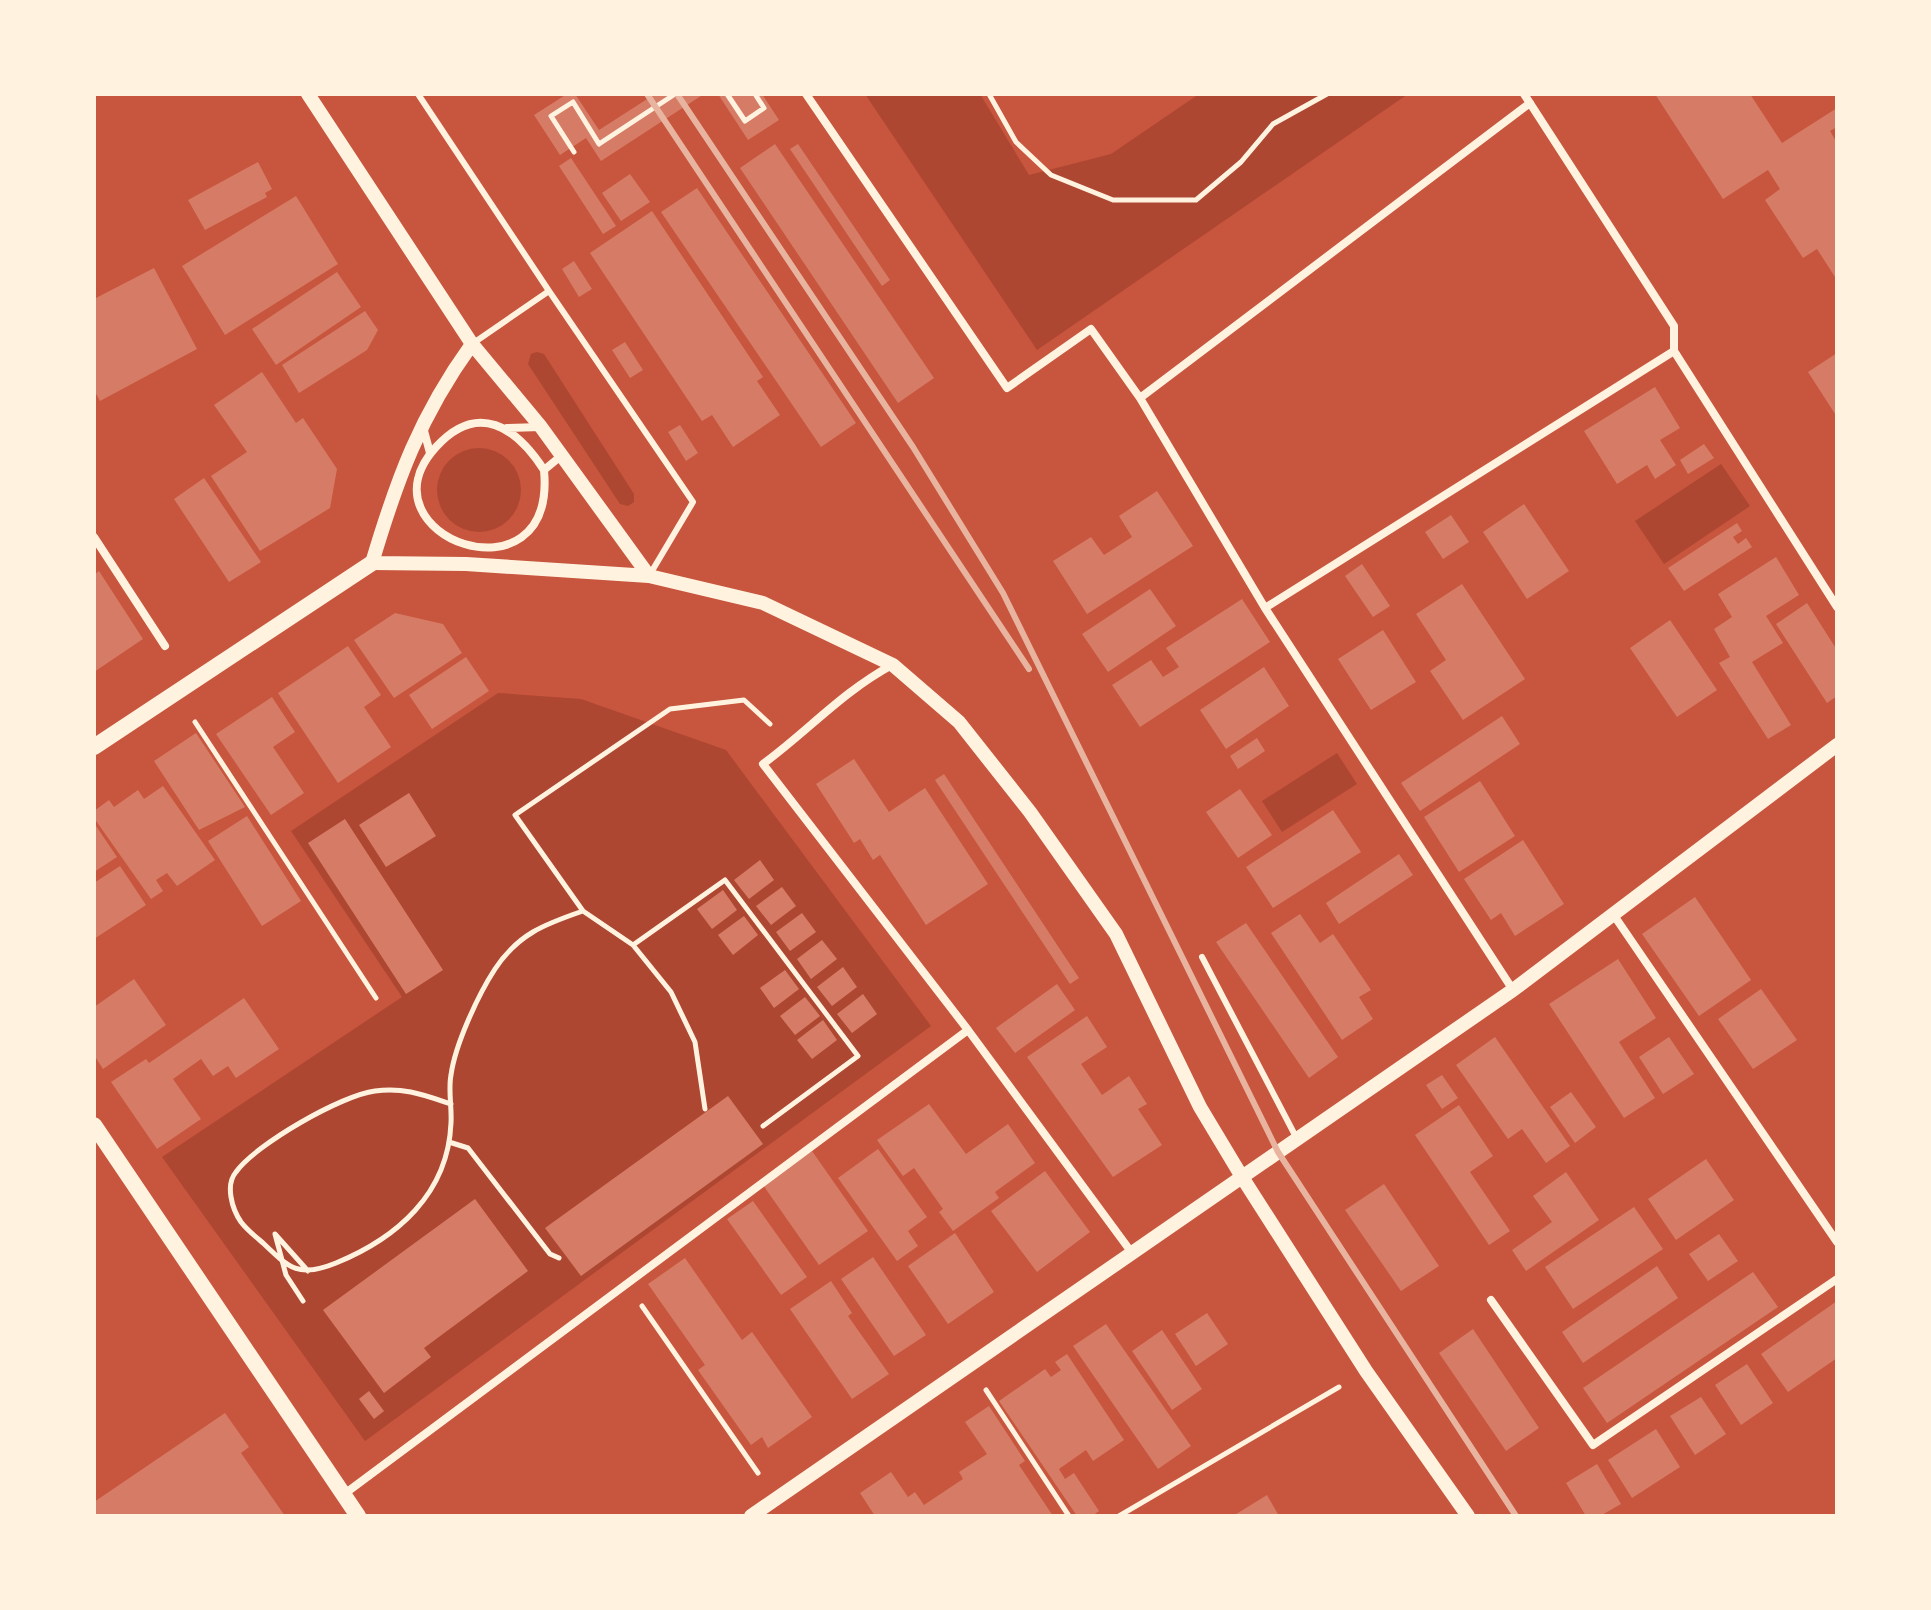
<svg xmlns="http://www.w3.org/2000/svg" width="1931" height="1610" viewBox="0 0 1931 1610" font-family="'PT Sans',sans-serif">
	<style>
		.green { fill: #ae4732 }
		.building { fill: #d67c66 }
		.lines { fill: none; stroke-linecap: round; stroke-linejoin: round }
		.path { stroke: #fff3e0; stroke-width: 5 }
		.service { stroke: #fff3e0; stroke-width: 6 }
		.minor { stroke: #fff3e0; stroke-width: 8 }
		.tertiary { stroke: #fff3e0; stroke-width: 14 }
		.secondary { stroke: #fff3e0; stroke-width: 16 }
		.rail { stroke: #e9b49f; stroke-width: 6 }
	</style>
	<rect width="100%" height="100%" fill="#c8553d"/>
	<path class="green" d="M865,94H980L1029,175L1111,154L1199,94H1408L1037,350Z
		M537,352L544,354L634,494V502L628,506L620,504L528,364L531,354Z
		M437 490a42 42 0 1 1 84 0a42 42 0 1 1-84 0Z
		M1721,464L1750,506L1664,564L1635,521Z
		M498,693L581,699L726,750L931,1026L365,1441L162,1157L402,997L291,831Z
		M1337,753L1357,784L1282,832L1262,801Z"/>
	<path class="building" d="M567,94H575L599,130L655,94H704L601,161L586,138L560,155L534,115Z
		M718,94H762L779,120L748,140Z
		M1655,94H1750L1782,143L1837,108V127L1830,131L1837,143V280L1817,249L1803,258L1765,200L1780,189L1768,170L1723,199Z
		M775,144L934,378L898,403L740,168Z
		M798,144L890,280L882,286L790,149Z
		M571,158L616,226L603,234L559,166Z
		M258,162L272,189L265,193L267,197L205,230L188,200Z
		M630,174L650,202L621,221L602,193Z
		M697,188L856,423L821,447L661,212Z
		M296,196L338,264L225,335L182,266Z
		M652,211L763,377L757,381L780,415L733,447L712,415L702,421L590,253Z
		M574,261L592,289L579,297L562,269Z
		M154,268L197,349L100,401L94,390V299Z
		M337,272L361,307L276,365L252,329Z
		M365,311L378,330L367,350L299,393L282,365Z
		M625,342L643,370L630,378L612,350Z
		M1837,353V417L1808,372Z
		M262,372L296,423L303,418L337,469L330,508L260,551L211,476L247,452L214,405Z
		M1655,387L1680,428L1660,440L1676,465L1655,479L1647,465L1617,484L1584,431Z
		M680,425L698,453L686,461L668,432Z
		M1704,444L1714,458L1688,474L1680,460Z
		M204,478L261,562L229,582L174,499Z
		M1157,491L1193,546L1087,614L1053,561L1091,537L1104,555L1132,537L1119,516Z
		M1524,504L1569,571L1527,599L1483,532Z
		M1451,515L1469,542L1443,559L1425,532Z
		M1737,523L1742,531L1733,537L1738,544L1746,538L1752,547L1684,591L1668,568Z
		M1776,557L1799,595L1766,616L1783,643L1752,662L1791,725L1768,739L1719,663L1730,657L1714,629L1732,617L1718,594Z
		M1362,564L1390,606L1373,617L1345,576Z
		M99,571L143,639L94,672V575Z
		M1462,584L1525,679L1463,720L1430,671L1446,660L1416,614Z
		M1150,589L1176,626L1108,672L1082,634Z
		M1242,599L1270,642L1140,727L1112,685L1151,660L1163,677L1179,667L1166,648Z
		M1807,603L1837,650V696L1827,703L1776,624Z
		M395,613L443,624L462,653L394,698L354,640Z
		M1670,620L1717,690L1677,717L1630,648Z
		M1383,630L1416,682L1371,710L1338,659Z
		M348,646L381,695L364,707L391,747L338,783L278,693Z
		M466,657L489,691L432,729L409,695Z
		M1264,667L1289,706L1226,749L1200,710Z
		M272,697L295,732L273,747L304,793L271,815L216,734Z
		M1502,716L1520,744L1420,811L1401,783Z
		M196,733L245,807L199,830L154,761Z
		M1257,738L1265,751L1238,769L1230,756Z
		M854,759L889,812L925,788L988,884L926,925L880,855L873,860L860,839L854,843L816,784Z
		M944,774L1079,978L1070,984L935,780Z
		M1480,781L1515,836L1459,872L1424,817Z
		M163,786L215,860L177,886L167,873L156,880L163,891L151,899L94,818V811L109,800L114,807L138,790L144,799Z
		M1240,789L1272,835L1238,858L1206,812Z
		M409,793L436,836L386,867L359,825Z
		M1333,810L1361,852L1273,908L1246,867Z
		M247,816L301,901L262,926L208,841Z
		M345,819L443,970L406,994L308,843Z
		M94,823L117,857L94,872Z
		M1523,840L1564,904L1515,936L1501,913L1491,920L1464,879Z
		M1399,854L1413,875L1339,924L1326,903Z
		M760,860L774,880L749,899L734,880Z
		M120,866L146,905L94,939V883Z
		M782,887L796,906L771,925L756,906Z
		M723,890L737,910L712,929L697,909Z
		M1695,897L1751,980L1699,1016L1642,934Z
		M802,913L816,932L790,951L776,932Z
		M1300,914L1320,943L1333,934L1371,990L1359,997L1373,1019L1342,1040L1271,933Z
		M744,916L758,935L733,955L718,935Z
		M1246,923L1338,1057L1309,1078L1216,942Z
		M822,940L837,959L811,979L797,959Z
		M1618,959L1656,1018L1619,1042L1655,1098L1624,1118L1549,1004Z
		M843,967L857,987L832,1006L817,987Z
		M785,970L799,989L774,1008L760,988Z
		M134,979L166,1025L103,1069L94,1055V1007Z
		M1057,984L1075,1010L1015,1053L996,1028Z
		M1761,989L1797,1040L1753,1069L1718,1019Z
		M863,994L877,1014L852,1033L837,1014Z
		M805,997L820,1016L795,1035L780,1016Z
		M244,998L279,1049L236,1078L228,1066L213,1076L201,1059L173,1079L201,1119L157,1149L111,1082L146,1059L149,1063Z
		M1087,1016L1107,1047L1081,1064L1102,1095L1129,1076L1147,1104L1138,1109L1162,1145L1113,1177L1027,1057Z
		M823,1020L837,1040L812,1059L797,1040Z
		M1495,1037L1570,1146L1546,1163L1522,1129L1508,1139L1456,1065Z
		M1669,1037L1694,1074L1663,1094L1639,1057Z
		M1442,1075L1458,1098L1442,1109L1426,1085Z
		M1571,1092L1596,1127L1575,1143L1550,1107Z
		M728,1096L763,1144L581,1276L545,1228Z
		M929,1104L966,1154L1008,1124L1035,1163L995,1192L999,1198L953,1231L939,1212L943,1209L914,1168L903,1176L877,1140Z
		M1459,1105L1493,1156L1470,1172L1510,1231L1489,1245L1415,1135Z
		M878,1149L927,1217L908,1231L918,1246L897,1261L838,1178Z
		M812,1151L868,1231L819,1265L763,1185Z
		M1706,1159L1734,1200L1676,1240L1648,1199Z
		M1045,1171L1090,1232L1037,1272L991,1211Z
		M1566,1172L1599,1220L1526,1271L1512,1250L1552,1222L1533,1196Z
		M1384,1184L1439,1266L1401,1291L1345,1210Z
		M475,1199L528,1271L424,1348L431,1357L384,1393L323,1310Z
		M753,1201L807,1277L781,1295L727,1219Z
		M1634,1207L1663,1249L1573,1309L1545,1267Z
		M955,1233L994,1292L948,1324L908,1266Z
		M1719,1234L1738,1261L1708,1281L1689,1254Z
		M873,1257L926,1335L894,1356L841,1279Z
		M685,1258L742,1340L752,1332L812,1417L768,1448L762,1437L751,1445L698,1370L705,1365L648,1284Z
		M1657,1266L1678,1298L1583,1363L1562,1332Z
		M1753,1272L1778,1307L1607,1423L1583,1388Z
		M831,1281L852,1313L848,1316L889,1374L852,1399L790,1309Z
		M1837,1301V1358L1788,1392L1761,1354Z
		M1207,1313L1228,1344L1196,1366L1175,1334Z
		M1106,1324L1191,1446L1158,1469L1073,1346Z
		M1473,1329L1539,1428L1506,1451L1439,1353Z
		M1162,1330L1202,1389L1172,1410L1132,1351Z
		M1067,1354L1124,1440L1093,1461L1086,1450L1059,1469L1065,1479L1074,1473L1099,1511L1092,1516H1077L999,1401L1045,1369L1051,1377L1061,1370L1055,1362Z
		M1747,1364L1773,1403L1741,1425L1715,1385Z
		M369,1391L384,1411L374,1419L359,1399Z
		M1701,1397L1726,1434L1695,1455L1670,1416Z
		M989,1406L1025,1461L1019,1465L1053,1516H875L860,1493L891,1472L908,1497L915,1492L924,1505L963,1479L959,1472L987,1454L965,1422Z
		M225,1413L249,1447L241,1453L285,1516H94V1502Z
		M1656,1429L1680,1467L1632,1498L1608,1460Z
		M1597,1464L1621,1504L1600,1516H1586L1566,1483Z
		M1267,1495L1279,1516H1233Z"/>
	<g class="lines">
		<path class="path" d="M727,94L745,121L764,108L755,94
			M989,94L1016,142L1051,175L1113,200H1196L1241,162L1273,124L1327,94
			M574,152L551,116L573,102L599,144L675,94
			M195,722L376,998
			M633,945L725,880L858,1056L763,1126
			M451,1104C424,1095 404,1087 375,1091C342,1095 256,1144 236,1172C225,1185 232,1209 241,1222C247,1230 256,1237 263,1243C290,1269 299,1278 336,1263C397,1238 448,1194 451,1123C452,1107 448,1090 451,1075C455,1045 478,995 495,969C518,934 545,924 583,911
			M705,1109L695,1042L671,992L633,945L583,911L515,815L670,709L744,700L770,724
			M449,1142L468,1148L550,1254L559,1258
			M303,1301L286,1275L275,1234L308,1271
			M642,1306L758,1473
			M986,1390L1069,1516
			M1119,1516L1339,1387"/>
		<path class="service" d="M418,94L549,291
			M472,344L549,291L693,502L649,576
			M1202,957L1297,1139"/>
		<path class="minor" d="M806,94L1007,388L1091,329L1140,398L1265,608L1513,990
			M1524,94L1674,326V351L1837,607
			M1140,398L1530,103
			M423,427L430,453
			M507,428L541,427
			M544,470C516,427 478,401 436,447C355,536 557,609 544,470L561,456
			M94,537L165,646
			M1265,608L1674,351
			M892,665C842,692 808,731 763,764L968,1030L1132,1253
			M1613,914L1837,1242
			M1491,1300L1593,1445L1837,1279
			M343,1495L968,1030"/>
		<path class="tertiary" d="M308,94L472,344L541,427L649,576
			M472,344C420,416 397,479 372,563L466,564L649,576L763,603L893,665L959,722L1030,812L1116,934L1200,1107L1242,1177L1366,1371L1468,1516
			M751,1516L1513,990L1837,745"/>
		<path class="secondary" d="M94,747L372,563
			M94,1125L358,1516"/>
		<path class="rail" d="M647,94L1029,669
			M677,94L913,447L1003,593L1278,1152L1516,1516"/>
	</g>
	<rect width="1931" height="1610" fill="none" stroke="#fff3e0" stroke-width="192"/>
</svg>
